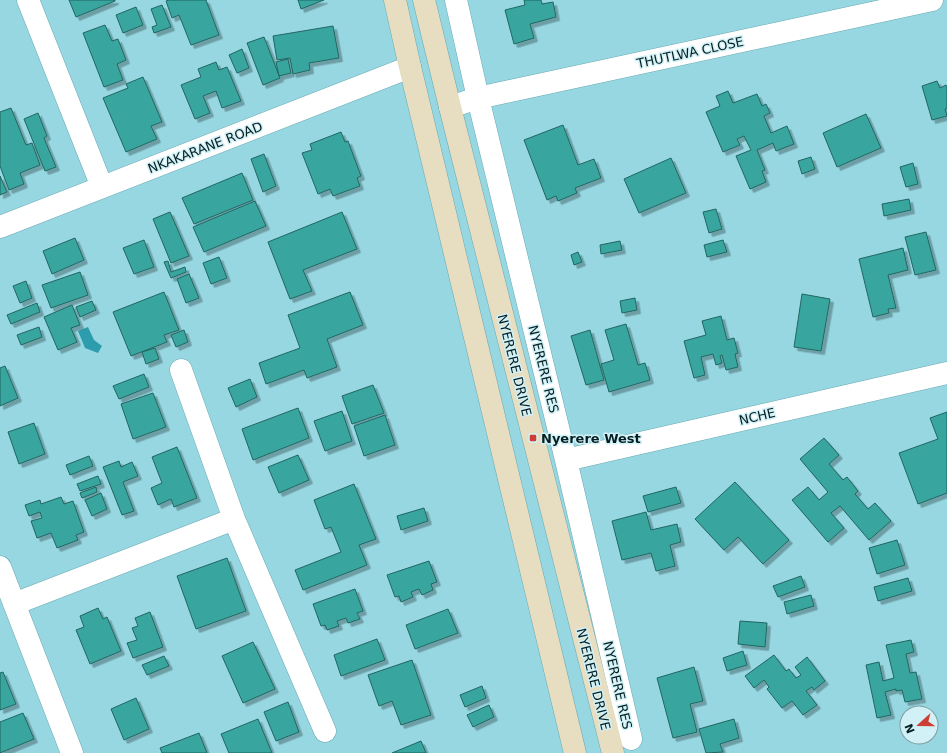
<svg xmlns="http://www.w3.org/2000/svg" width="947" height="753" viewBox="0 0 947 753" font-family="'DejaVu Sans',sans-serif">
	<style>
		.water { fill: #2d9cac }
		.building { fill: #37a69f; stroke: #226561; filter: url(#shadow) }
		.lines { fill: none; stroke-linecap: round; stroke-linejoin: round }
		.minor-casing { stroke: #69a9b3; stroke-width: 23 }
		.secondary-casing { stroke: #69a9b3; stroke-width: 23 }
		.minor { stroke: #fff; stroke-width: 22 }
		.secondary { stroke: #e7ddc0; stroke-width: 22 }
		.poi-dot { fill: #cc3f32; stroke: #d2f1f7; stroke-width: 1.5 }
		.labels { text-anchor: middle; stroke-width: 3; stroke-linejoin: round; paint-order: stroke }
		.street-label { font-size: 13px; fill: #041f23; stroke: #d2f1f7 }
		.poi-label { font-size: 13px; font-weight: bold; fill: #041f23; stroke: #d2f1f7; text-anchor: start }
	</style>
	<defs>
		<filter id="shadow"><feDropShadow dx="3.5" dy="3.5" stdDeviation="0" flood-color="#0004"/></filter>
	</defs>
	<rect width="100%" height="100%" fill="#96d7e1"/>
	<path class="water" d="M88,327L94,340L102,346L98,353L85,348L78,331Z"/>
	<path class="building" d="M69,0H115V1L76,17Z
		M169,0H206L219,35L191,45L179,15L172,18L166,1Z
		M298,0H324L301,9Z
		M524,0H541L542,4L553,2L556,17L530,24L534,38L514,44L505,10L525,5Z
		M162,5L171,27L154,33L152,27L157,25L151,9Z
		M136,7L143,25L123,33L116,15Z
		M105,25L112,41L118,39L126,60L117,64L123,80L104,87L83,33Z
		M333,26L339,58L309,63L310,70L293,74L290,58L277,60L273,36Z
		M264,37L280,78L263,85L247,43Z
		M242,49L249,68L237,73L229,55Z
		M288,59L291,73L279,76L276,62Z
		M216,62L219,70L227,67L241,101L222,108L216,91L203,96L210,113L195,119L181,85L201,77L198,69Z
		M143,77L162,122L151,126L157,139L126,152L103,98L128,88L126,84Z
		M937,81L940,88L946,85L947,87V108L945,109L947,116L932,120L922,86Z
		M728,91L733,103L757,94L762,106L766,104L770,113L764,116L771,133L787,126L794,144L776,151L773,143L757,150L765,170L762,171L766,182L750,189L736,156L751,150L744,136L737,139L740,145L723,152L706,112L720,106L716,96Z
		M11,108L26,145L32,143L40,165L20,173L24,184L9,190L0,166V112Z
		M38,113L47,136L44,138L56,167L45,171L24,119Z
		M866,114L881,148L837,167L823,133Z
		M563,125L578,165L594,159L601,178L575,188L577,193L558,201L556,196L547,200L524,140Z
		M341,132L345,142L348,141L361,176L357,178L360,186L333,196L330,189L318,194L302,153L312,150L310,144Z
		M264,154L276,186L263,192L251,159Z
		M811,157L815,169L802,174L798,161Z
		M671,158L686,193L639,213L624,179Z
		M913,163L918,184L906,187L900,167Z
		M242,173L253,200L194,224L182,198Z
		M0,176L7,192L0,195Z
		M909,199L911,210L884,216L882,204Z
		M255,201L266,226L204,252L193,227Z
		M716,209L722,229L709,233L703,212Z
		M170,212L189,256L171,263L153,219Z
		M342,212L357,249L303,270L312,291L290,299L268,242Z
		M926,232L936,270L915,275L905,237Z
		M75,238L84,260L52,274L43,251Z
		M144,240L154,267L134,274L123,248Z
		M723,240L727,252L707,257L704,245Z
		M620,241L622,250L601,254L600,245Z
		M903,248L908,270L888,275L896,308L888,309L889,313L873,317L859,259Z
		M578,252L582,262L574,265L571,255Z
		M219,257L227,278L211,284L203,263Z
		M168,261L171,272L185,267L186,272L171,278L164,262Z
		M80,272L88,295L51,308L42,285Z
		M189,274L199,298L186,303L177,279Z
		M26,281L32,298L20,303L13,286Z
		M164,292L179,330L164,335L167,342L131,356L113,312Z
		M350,292L363,325L327,339L337,367L307,378L304,370L266,384L259,363L300,348L288,315Z
		M802,294L830,299L821,351L794,347Z
		M635,298L637,310L622,313L620,301Z
		M92,301L96,310L80,317L76,307Z
		M37,303L40,312L11,324L7,315Z
		M72,305L80,325L71,328L77,342L58,350L44,317Z
		M721,316L727,340L734,338L738,353L735,354L738,367L726,370L722,355L720,356L722,363L716,365L713,354L701,357L705,375L694,378L684,341L706,335L702,321Z
		M626,324L638,365L645,363L650,380L609,392L601,364L614,360L605,330Z
		M39,327L42,337L21,345L17,335Z
		M184,330L188,342L176,347L171,335Z
		M590,330L604,380L586,385L571,336Z
		M155,348L159,359L146,364L142,352Z
		M5,366L18,398L0,406V368Z
		M144,374L149,387L119,399L113,386Z
		M250,379L257,397L236,407L228,388Z
		M373,385L384,413L352,424L342,396Z
		M153,393L166,427L133,439L121,404Z
		M298,408L309,438L253,460L242,429Z
		M342,411L352,441L325,451L314,421Z
		M947,412V493L918,504L899,453L938,439L930,418Z
		M385,415L395,445L364,456L354,426Z
		M34,423L45,454L19,464L8,432Z
		M824,438L839,455L829,464L843,480L847,477L858,491L855,494L868,509L875,503L891,521L869,540L840,506L831,513L844,528L828,542L792,500L808,487L819,500L828,492L800,459Z
		M177,447L197,498L174,507L171,499L158,505L151,488L162,483L152,457Z
		M298,455L309,480L279,493L268,467Z
		M89,456L93,466L70,475L66,465Z
		M119,461L121,467L132,462L138,476L123,482L134,511L122,515L103,467Z
		M98,476L101,484L80,491L77,484Z
		M735,482L789,540L763,564L738,537L724,550L695,519Z
		M354,484L376,539L359,545L367,565L303,590L295,570L341,552L331,527L325,529L314,500Z
		M96,487L97,492L82,498L80,493Z
		M676,487L681,503L648,512L643,496Z
		M101,493L107,509L92,516L85,500Z
		M61,497L64,504L73,501L84,532L76,535L78,540L57,548L51,533L37,538L31,521L42,518L40,512L29,516L25,505L40,500L41,504Z
		M424,508L428,521L401,530L397,516Z
		M646,512L651,530L677,524L681,542L670,545L675,566L656,571L651,553L622,560L612,521Z
		M897,540L905,565L877,574L869,548Z
		M227,558L246,611L196,629L177,576Z
		M429,561L437,582L431,584L433,590L422,595L419,589L411,592L413,597L401,602L399,596L395,597L387,575Z
		M801,576L805,587L778,597L773,586Z
		M908,578L912,591L878,601L874,587Z
		M355,589L363,611L357,613L360,619L348,623L346,618L337,621L339,626L327,630L325,625L321,626L313,604Z
		M811,595L814,606L787,614L784,602Z
		M98,608L103,619L107,617L121,651L90,664L76,630L84,627L80,616Z
		M448,609L458,633L415,649L406,625Z
		M150,612L163,647L133,658L127,643L137,640L132,628L138,626L135,618Z
		M740,621L767,623L765,647L738,644Z
		M377,639L385,660L341,676L334,655Z
		M911,640L914,652L906,654L910,673L916,672L922,699L905,702L902,690L896,691V689L885,692L891,715L877,718L866,665L879,662L883,681L894,678L886,645Z
		M253,642L275,689L243,703L222,656Z
		M743,651L747,665L727,671L723,658Z
		M774,655L786,671L789,669L796,678L801,675L795,667L807,657L825,681L814,690L812,687L806,691L817,705L803,715L792,701L782,708L767,689L769,687L764,680L754,688L745,676Z
		M164,656L169,666L147,675L142,665Z
		M412,660L431,715L401,725L392,701L379,706L368,675Z
		M694,667L703,701L690,704L697,732L673,738L657,678Z
		M3,672L16,704L0,710V673Z
		M482,686L486,698L465,707L460,695Z
		M136,698L149,729L124,740L111,709Z
		M288,702L299,732L276,741L264,712Z
		M489,705L494,717L473,727L467,715Z
		M23,713L34,739L0,753V722Z
		M258,719L272,753H229L221,734Z
		M734,719L739,738L720,744L723,752L706,753L699,729Z
		M199,733L207,753H162L160,748Z
		M421,741L426,753H392Z"/>
	<g class="lines">
		<g class="minor-casing">
			<path id="minor" d="M28,0L102,187
				M456,0L478,98L566,460L631,739
				M450,107L478,98L932,0
				M0,227L410,67
				M181,370L234,519L325,731
				M566,460L947,373
				M0,567L72,753
				M14,604L234,519"/>
		</g>
		<g class="secondary-casing">
			<path id="secondary" d="M395,0L410,67L575,753
				M424,0L450,107L613,753"/>
		</g>
		<use href="#minor" class="minor"/>
		<use href="#secondary" class="secondary"/>
	</g>
	<rect class="poi-dot" x="529" y="434" width="8" height="8" rx="2"/>
	<g class="labels">
		<g class="street-label">
			<text transform="translate(690 52) rotate(-12)" y="5">THUTLWA CLOSE</text>
			<text transform="translate(205 147) rotate(-21)" y="5">NKAKARANE ROAD</text>
			<text transform="translate(515 365) rotate(76)" y="5">NYERERE DRIVE</text>
			<text transform="translate(544 369) rotate(76)" y="5">NYERERE RES</text>
			<text transform="translate(757 416) rotate(-13)" y="5">NCHE</text>
			<text transform="translate(594 679) rotate(76)" y="5">NYERERE DRIVE</text>
			<text transform="translate(618 685) rotate(77)" y="5">NYERERE RES</text>
		</g>
		<g class="poi-label">
			<text x="541" y="443">Nyerere West</text>
		</g>
	</g>
	<g transform="translate(919 725) rotate(249)"><circle r="19" fill="#d2f1f7" stroke="#809da2"/>
	<path d="M0-3L7 15L0 10L-7 15Z" fill="#cc3f32"/>
	<text y="-6" font-size="11" font-weight="bold" text-anchor="middle" fill="#041f23">N</text>
	</g>
</svg>
